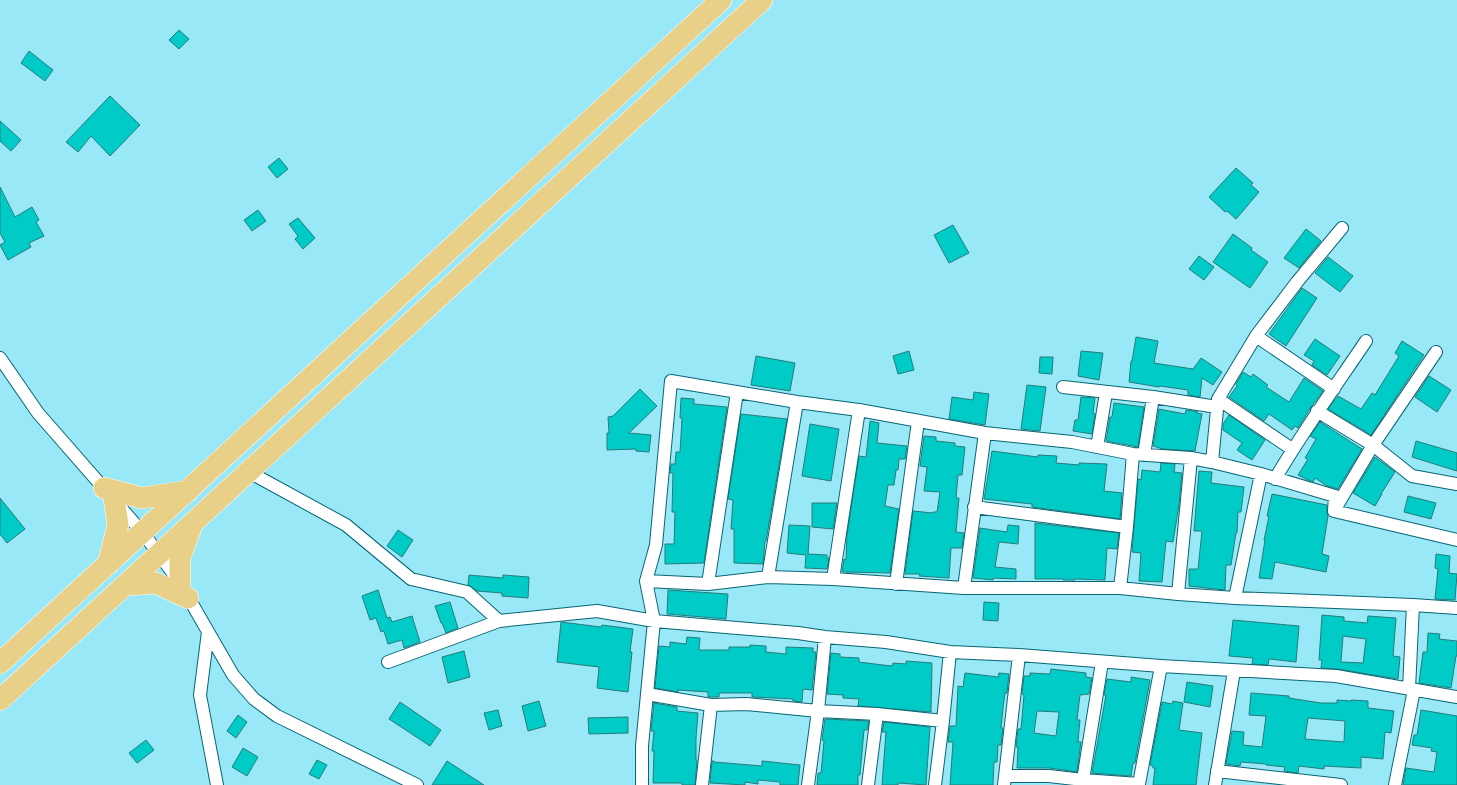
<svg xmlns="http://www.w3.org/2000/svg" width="1457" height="785" viewBox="0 0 1457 785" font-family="'Archivo Narrow',sans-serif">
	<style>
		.building { fill: #01cbc6; stroke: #267c7a; fill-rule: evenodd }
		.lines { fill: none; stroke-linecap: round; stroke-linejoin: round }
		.street-casing { stroke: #066675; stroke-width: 14 }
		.highway-casing { stroke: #fff; stroke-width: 22 }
		.street { stroke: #fff; stroke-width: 12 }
		.highway { stroke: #e8d089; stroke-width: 21 }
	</style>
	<rect width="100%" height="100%" fill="#99e8f8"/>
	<path class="building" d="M179,30L189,39L179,49L169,40Z
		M29,51L53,70L45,81L21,63Z
		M110,96L140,125L110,156L91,136L78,152L66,142Z
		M0,121L21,140L11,151L0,141Z
		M279,158L288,169L277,178L268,167Z
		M1236,168L1253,183L1251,185L1259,192L1236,219L1227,211L1225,212L1209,197Z
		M0,187L15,217L32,207L39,220L36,222L44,236L29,243L31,247L8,260L0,245L5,242L0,233Z
		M258,210L266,221L252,231L244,220Z
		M298,218L315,238L303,249L295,239L298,236L289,224Z
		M953,225L969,253L949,263L934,235Z
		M1306,229L1321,241L1299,268L1284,258Z
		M1233,234L1252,248L1251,250L1268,262L1250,288L1213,262Z
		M1199,256L1214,267L1204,280L1189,269Z
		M1328,257L1353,276L1340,292L1315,273Z
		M1302,288L1317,298L1286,346L1269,334Z
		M1136,337L1158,341L1154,363L1193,369L1201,358L1222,372L1213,385L1202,378L1200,397L1188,395V390L1160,386L1159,387L1129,382L1131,361H1132Z
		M1315,339L1340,356L1327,375L1312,365L1314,361L1304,355Z
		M1402,341L1424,355L1371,435L1328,409L1338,396L1361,409L1372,393L1375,395L1399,356L1395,353Z
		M909,351L914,370L898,374L893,356Z
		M1081,351L1103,353L1099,380L1078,376Z
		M756,356L795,363L790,391L751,385Z
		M1040,357H1053L1052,374L1039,373Z
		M1243,372L1251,377L1253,374L1268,385L1266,387L1289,402L1304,378L1323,391L1311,407L1298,428L1295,426L1292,430L1269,414L1264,421L1229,397L1237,386L1236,384Z
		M1429,376L1451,390L1437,412L1415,397Z
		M1027,385L1046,387L1040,431L1021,429Z
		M640,389L657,406L629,433L651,435L649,452L636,451V449L607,450V433H609L608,417L613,416Z
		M974,392L989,394L985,425L949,419L952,397L973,400Z
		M1081,397L1095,398L1093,413L1095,414L1092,434L1073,431L1075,420H1078Z
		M681,398L694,399V404L727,407L704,563L665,564V544H674L675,512H672L673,473H670L671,464H675L676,452H680L682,418H680Z
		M1114,403L1144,407L1138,447L1106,441L1110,417H1112Z
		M1159,409L1185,414L1186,410L1198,412L1197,413L1202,414L1195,451L1163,449L1153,446Z
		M741,414L787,419L766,541H765L763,564L734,563V529H731L733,500L728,499Z
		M1229,415L1265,440L1252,460L1237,450L1242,443L1223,430V424Z
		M870,421L879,423L877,443L907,446L905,459H899L898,470H896L894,485H888L885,506L899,509L890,573L842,572L844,559L846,560L847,535L859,456L866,457Z
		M1320,422L1362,449L1338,489L1327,486L1315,478L1313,482L1306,479L1298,475L1308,459L1305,458L1316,439L1310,436Z
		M810,424L839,429L831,481L802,476Z
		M924,436L936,437V441L955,443V446L965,447L962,475H958L956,498H959L956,532L964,533L962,548H951L949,578L919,576L920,574H905L913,511L933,513V512H937L940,492L924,491L927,467L920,466Z
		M1416,441L1457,453V471L1412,457Z
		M992,451L1038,457V455L1057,456L1056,463L1079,465V463L1107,464L1104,491L1122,493L1120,519L1032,507V504L984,499Z
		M1375,457L1395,472L1381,494H1382L1375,506L1353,493Z
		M1161,463L1175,464L1174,472L1182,473L1179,505L1173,542L1166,541L1162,582L1139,581L1141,553L1132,552L1138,479L1141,480L1142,470L1160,472Z
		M1199,471L1212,472L1211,483L1244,487L1241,512H1238L1237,533H1236L1231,565H1226L1225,590L1189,586V569H1198L1202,531H1194Z
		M1272,494L1327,505V511L1328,516L1322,554L1329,556L1326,572L1275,562L1272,579L1259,578L1265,540H1264L1269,516H1267Z
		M1408,496L1436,503L1431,519L1404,512Z
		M0,498L25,529L7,543L0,534Z
		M812,503H837L833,529L812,527Z
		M1035,523L1119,533L1117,549L1107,548L1105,580L1075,579V580H1063V579H1035Z
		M789,525L810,526L808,554L827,555V558H829L827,569L805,568L806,555L787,553Z
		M1008,525L1019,526L1018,544L999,542L995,567L1016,569V579L993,578V580L973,578L980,528L1007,532Z
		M398,530L413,540L402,557L387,546Z
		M1436,554L1450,556L1449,573L1457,574L1455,600L1435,599L1438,569L1435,568Z
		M469,575L503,578V575L529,577L528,598L502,596V593L477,591L468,585Z
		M378,590L387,618L390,617L392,622L412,616L420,642L404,648L402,640L388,644L384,631L381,632L376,618L370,620L362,596Z
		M668,590L728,594L726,619L667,614Z
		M450,602L458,628L446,633L442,623H441L435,606Z
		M984,602L999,603L998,621L983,620Z
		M1322,615L1344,617V621L1367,623L1368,616L1396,618L1393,656L1400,657L1398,679L1337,669L1321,668L1322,660H1319ZM1343,636L1366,639L1363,663L1341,662Z
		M1233,620L1299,626L1296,662L1269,659L1268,665L1252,664L1253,658L1229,656Z
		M561,622L601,627L602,625L633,629L630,652H632L628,692L597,688L599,667L557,662Z
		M1428,633L1440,634L1439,639L1457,641V656H1456L1451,688L1419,683L1423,652H1427Z
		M687,637L700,638L699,650H729V647H750V645L766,646V652L786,654V647L813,648V652H816L812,690L803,689L802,702L793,701V699L752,697V693H719V697H708V692L678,690V692L655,688L659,646L670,647V642L686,644Z
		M464,651L470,677L448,683L442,657Z
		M831,653L840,654V657L859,658V662L883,665L892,666L893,663L906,664V661L932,663L931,712L858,706L859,699L843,698V695L827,694Z
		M1051,669L1086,673V677L1092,678L1089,694L1080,695L1077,720H1080L1078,741V742H1081L1077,772L1049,768H1017L1018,747H1016L1018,729H1021L1024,695L1022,694L1024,676H1030V673L1050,674ZM1037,711L1059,712L1056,736L1034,733Z
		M965,673L998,677L999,673L1009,674L1007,693H1005L1003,708L1001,728H1003L1001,745H998L997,762H994L993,785H950L953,742H948L950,726H956L958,686L963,687Z
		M1131,677L1150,680L1135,763H1133L1131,776L1092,773L1106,695H1104L1107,679L1131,682Z
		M1187,682L1213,686L1210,707L1184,702Z
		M1251,693L1289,696V698L1321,703H1337V700L1351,701V700L1368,701V708L1394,711L1391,733L1385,732L1383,759L1361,757V768L1324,766V769L1299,766L1298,773L1284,771L1285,767L1266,765V764L1241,762L1240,766L1226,764L1232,731L1244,732L1243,745L1262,747L1266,716L1249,715ZM1308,718L1345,721L1344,742L1305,739Z
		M539,701L546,726L528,731L522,706Z
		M1173,701L1183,703L1179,730L1202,733L1196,785H1153L1155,768H1153V766L1150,765L1162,702L1172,704Z
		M400,702L441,730L430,746L389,719Z
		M654,703L677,707V711L698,713L696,738V760H697L695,785H682V783H653L654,751H652L654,731H651Z
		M498,710L502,726L489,730L484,713Z
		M1421,710L1457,716V785H1403L1406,768L1434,772L1437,752L1431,751L1432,748L1412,745L1414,735H1417Z
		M238,715L247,722L236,738L227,731Z
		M628,717V733L589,734L588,718Z
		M825,719L869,721L867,730H864L860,775H858V785H817L818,773H821L824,741L822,740Z
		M884,722L930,727L926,785L898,783V785H882L886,732H882Z
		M146,740L154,750L137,763L129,753Z
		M243,748L258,757L247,776L232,767Z
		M317,760L327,765L319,779L309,774Z
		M447,761L484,785H432Z
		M712,761H714V762L762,766V761L800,765L798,785H780V782L758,780V784L745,782V785L710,783Z"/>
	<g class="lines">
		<g class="street-casing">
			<path id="street" d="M1256,336L1334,389
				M0,358L38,413L142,532L159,554L180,583L233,675L254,699L277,716L417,785
				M1063,387L1153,397L1217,407
				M1218,399L1292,449
				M1317,411L1373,445L1412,476L1457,484
				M1097,447L1106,393
				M1144,455L1153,397
				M1212,462L1218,399L1256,336L1297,282L1342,228
				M249,472L346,525L411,579L467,592L499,621
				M1275,479C1303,431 1335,387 1366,341
				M974,507L1127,527L1120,588
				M1335,509L1373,445L1436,352
				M1127,527L1133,454
				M768,577L797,402
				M833,579L859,410
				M646,581L708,584L768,577L833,579L964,588H1120L1178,594L1235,598L1413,605L1457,608
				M708,584L737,392
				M896,584L918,421
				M964,588L985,433
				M1178,594L1191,458
				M1235,598L1261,474
				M208,632L200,695L217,785
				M388,662L499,621L597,611L654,621L798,633L825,637L886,642L950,652L1019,655L1161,666L1336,676L1457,697
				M1102,662L1083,780L1139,784L1161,666
				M1409,689L1413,605
				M647,694L711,705L746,704L818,711L877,714
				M1217,771L1341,785
				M1005,776H1049L1083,780
				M642,785V746L654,621L646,581L656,545L671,381L797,402L859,410L985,433L1072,442L1133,454L1191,458L1212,462L1261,474L1335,496L1334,511L1457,540
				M702,785L711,705
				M808,785L818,711L825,637
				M868,785L877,714L943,721L950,652
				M935,785L943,721
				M1004,785L1019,655
				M1215,785L1234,671
				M1395,785L1414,690"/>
		</g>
		<g class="highway-casing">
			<path id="highway" d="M104,488L142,498L188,491
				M108,564L118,525L114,499
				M180,583V558L192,525
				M126,585L156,583L188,598
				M0,663L721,0
				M0,700L762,0"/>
		</g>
		<use href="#street" class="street"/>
		<use href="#highway" class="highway"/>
	</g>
</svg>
